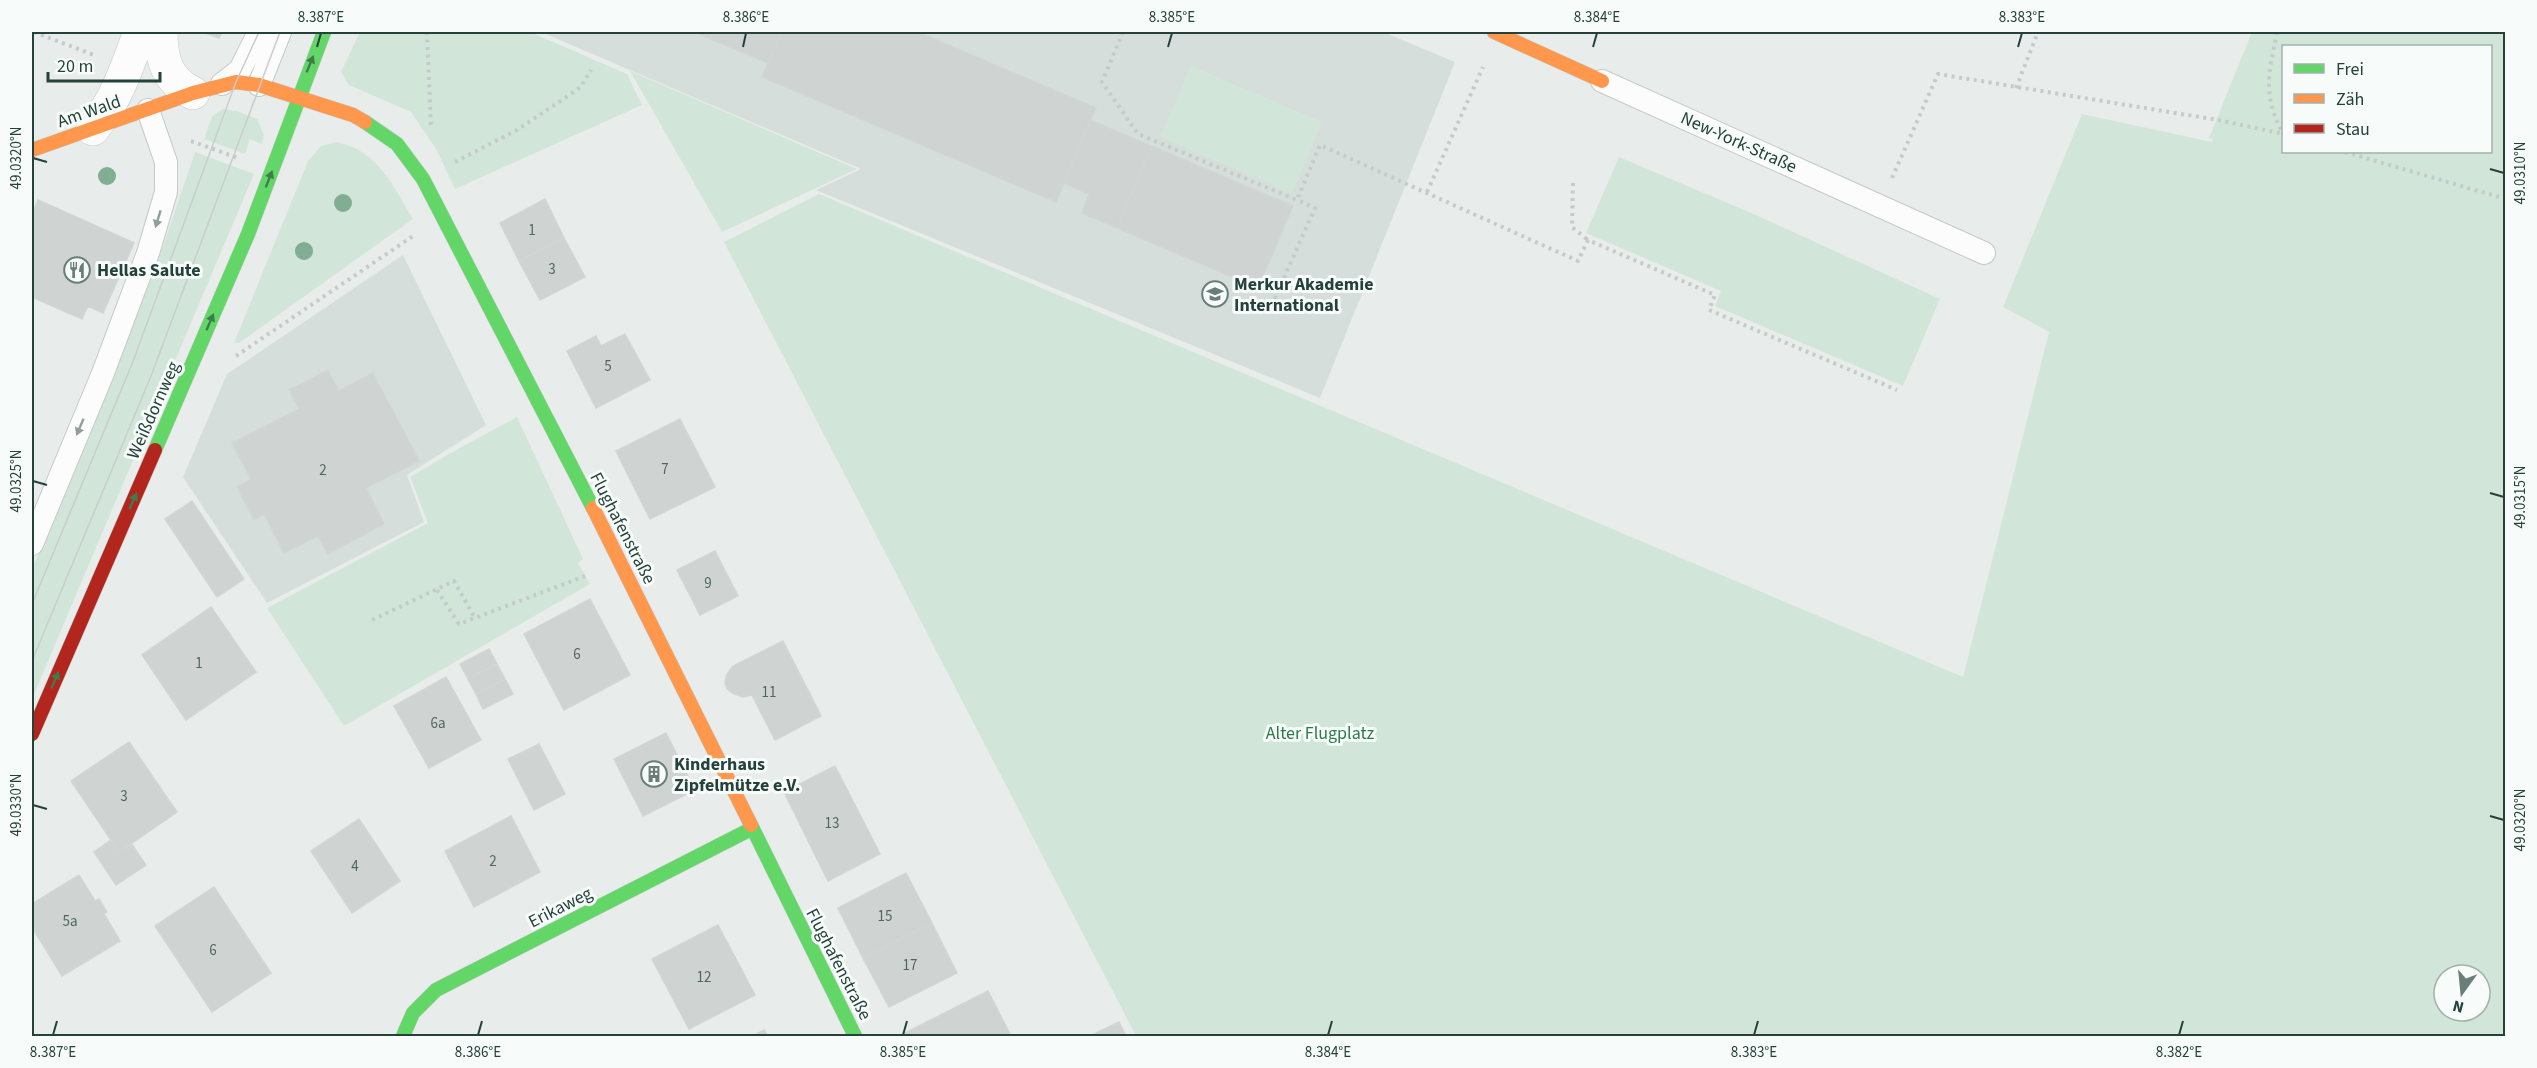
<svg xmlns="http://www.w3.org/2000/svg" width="2537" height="1068" viewBox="0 0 2537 1068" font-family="'Source Sans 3',sans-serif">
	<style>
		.built { fill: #d6dedb }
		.green { fill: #d1e6d8; fill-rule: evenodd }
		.building { fill: #cfd4d2; stroke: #d1d6d4; stroke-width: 1.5 }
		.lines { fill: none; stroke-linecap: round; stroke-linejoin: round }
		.lane-casing { stroke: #c5cac8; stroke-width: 24 }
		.street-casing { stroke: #c5cac8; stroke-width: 34 }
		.fast-casing { stroke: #c3cbc8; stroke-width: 15 }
		.slow-casing { stroke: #c3cbc8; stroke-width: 15 }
		.jam-casing { stroke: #c3cbc8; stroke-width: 15 }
		.path { stroke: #c3ccca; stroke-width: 4; stroke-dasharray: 3 4.5; stroke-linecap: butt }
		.lane { stroke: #fcfcfc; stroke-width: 22 }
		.street { stroke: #fcfcfc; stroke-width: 33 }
		.fast { stroke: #63d668; stroke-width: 14 }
		.slow { stroke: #ff974d; stroke-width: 14 }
		.jam { stroke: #b3261e; stroke-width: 14 }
		.tram { stroke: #c9cdcc; stroke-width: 1.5 }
		.tree { fill: #81ae93 }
		.oneway { fill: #3d7d4c }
		.oneway2 { fill: #909f9b }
		.ticks { fill: none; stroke: #24423a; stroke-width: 2 }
		.labels { text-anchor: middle; stroke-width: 6; stroke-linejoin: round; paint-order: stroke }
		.number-label { font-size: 15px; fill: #506761 }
		.street-label { font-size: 18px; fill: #24423a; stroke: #f7fbf9 }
		.poi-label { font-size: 18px; font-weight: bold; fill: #24423a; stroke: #f7fbf9; text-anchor: start }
		.park-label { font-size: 18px; fill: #2d7a4b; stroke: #f7fbf9 }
		.neatline { fill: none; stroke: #24423a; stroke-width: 2 }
		.ticks-label { font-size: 15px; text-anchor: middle; fill: #24423a }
	</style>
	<rect width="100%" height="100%" fill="#e8edeb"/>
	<path class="built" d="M541,32H1383L1455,62L1320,398L816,190L861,169Z
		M403,255L486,425L407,475L424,522L267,603L183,477L227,374Z"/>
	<path class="green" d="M360,32H530L627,74L642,105L455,189L436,149L411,112L349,85L341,72Z
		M2252,32H2505V1036H1136L724,242L819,194L1963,677L2049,332L2003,307L2082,114L2212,142L2213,139L2209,138ZM2284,46H2490V152H2284ZM2444,975H2480V1011H2444Z
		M1191,66L1322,122L1292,193L1160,137Z
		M630,71L857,169L722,232Z
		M223,109L237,111L257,119L264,135L262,144L250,139L245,154L204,139L212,116Z
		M337,142C379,152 392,184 413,219L239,343H234L308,161L321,146Z
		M195,152L254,174L32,699V570L160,255Z
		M1619,157L1756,215L1940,299L1903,386L1715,306L1721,291L1586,233Z
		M517,417L583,559L578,563L590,584L344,726L267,608L428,523L410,477L449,454Z"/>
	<path class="building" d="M203,32H222L219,38Z
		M694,32H782L768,63Z
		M782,32H918L1096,108L1056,202L762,77Z
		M1090,120L1293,206L1258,288L1082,213L1089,194L1064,183Z
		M1152,146L1293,206L1258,288L1117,228Z
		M545,199L564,238L519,261L500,223Z
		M38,200L134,243L103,313L88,306L82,319L32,297V211L33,212Z
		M564,238L585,277L540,300L519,261Z
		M625,334L650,380L596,408L567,351L596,336L601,346Z
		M328,370L339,391L373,373L419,461L366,488L384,524L328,554L318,536L284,553L264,514L254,520L237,487L251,479L232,443L299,409L289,390Z
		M680,419L715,487L650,519L616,451Z
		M192,501L244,579L217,597L165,519Z
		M715,551L738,596L700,615L677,570Z
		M590,599L630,675L564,710L524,634Z
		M211,607L256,672L186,720L142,655Z
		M783,641L821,716L775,740L752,695L743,697L734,694L727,689L725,682L727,674L733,666Z
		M489,649L497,664L468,679L460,664Z
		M497,664L505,679L476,694L468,679Z
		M446,677L481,740L429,768L394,706Z
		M505,679L513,694L483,709L476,694Z
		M666,733L695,790L643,816L614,759Z
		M129,742L177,812L119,852L71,781Z
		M539,744L565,794L534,810L508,759Z
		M835,766L880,854L828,881L784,792Z
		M511,816L540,872L474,907L445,851Z
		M359,819L400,881L352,913L311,851Z
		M111,840L119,852L131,843L146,865L116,885L94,852Z
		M906,873L932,923L863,958L838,908Z
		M79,875L95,901L99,899L107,912L104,914L120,941L62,976L32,927V904Z
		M214,887L271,973L212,1012L155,926Z
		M932,923L957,973L889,1007L863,958Z
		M718,925L755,995L689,1029L652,959Z
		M988,991L1011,1036H905L903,1034Z
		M1119,1022L1126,1036H1090Z
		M764,1030L768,1036H753Z"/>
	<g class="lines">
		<g class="lane-casing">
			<path id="lane" d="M1602,81L1984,253
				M222,84L240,70L259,32
				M259,85L280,32
				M32,544L103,373L148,253L166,192V162L148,110"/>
		</g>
		<g class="street-casing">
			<path id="street" d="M161,32C161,59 167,81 193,93
				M93,129C117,99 127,67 140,32"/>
		</g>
		<g class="fast-casing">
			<path id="fast" d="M365,122L397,144L423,179L593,508
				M155,450L248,234L324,32
				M751,825L855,1036
				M403,1036L413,1013L436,990L751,829"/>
		</g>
		<g class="slow-casing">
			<path id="slow" d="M1494,32L1602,81
				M32,150L193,93L236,82L259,85L353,115L365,122
				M593,508L751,825"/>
		</g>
		<g class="jam-casing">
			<path id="jam" d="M32,734L155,450"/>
		</g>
		<path class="path" d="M34,32L94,55
			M427,32L431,129
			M1123,32L1102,82L1138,134L1297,200L1320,145L1578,261L1588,240L1715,295L1709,310L1897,390
			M2277,32C2269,74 2262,92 2282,132
			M2016,88L2038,32
			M191,141L238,158
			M2345,152L2506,199
			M455,162L517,130L581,87L591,70
			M1892,178L1938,74L2218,120L2284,134
			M1573,183L1572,227L1588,240
			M1427,192L1483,67
			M1259,301L1271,307L1315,208L1297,200
			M236,356L413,236
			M437,590L459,624L588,575
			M372,620L454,581L475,618"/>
		<use href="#lane" class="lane"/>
		<use href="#street" class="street"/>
		<use href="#fast" class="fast"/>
		<use href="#slow" class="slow"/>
		<use href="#jam" class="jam"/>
		<path class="tram" d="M32,604L132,364L236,82L259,32
			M32,661L151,376L280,32"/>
	</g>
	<g class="tree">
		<circle cx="107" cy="176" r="9"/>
		<circle cx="343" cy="203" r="9"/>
		<circle cx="304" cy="251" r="9"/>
	</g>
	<defs><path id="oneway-solid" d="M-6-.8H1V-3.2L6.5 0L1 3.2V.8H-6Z" transform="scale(1.5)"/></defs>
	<g class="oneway">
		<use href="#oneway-solid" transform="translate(310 64) rotate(-68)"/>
		<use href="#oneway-solid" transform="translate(269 179) rotate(-69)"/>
		<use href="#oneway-solid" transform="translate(210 322) rotate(-67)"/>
		<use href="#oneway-solid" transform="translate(133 501) rotate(-66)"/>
		<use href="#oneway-solid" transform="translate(55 680) rotate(-66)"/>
	</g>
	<g class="oneway2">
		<use href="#oneway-solid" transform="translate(158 219) rotate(107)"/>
		<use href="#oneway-solid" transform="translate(80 427) rotate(113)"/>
	</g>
	<path class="ticks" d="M317,47L321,33M743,47L746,33M1168,47L1172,33M1593,47L1597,33M2018,47L2022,33M33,158L47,162M2490,169L2504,173M33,481L47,485M2490,493L2504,497M33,805L47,809M2490,816L2504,820M53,1035L57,1021M478,1035L482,1021M903,1035L907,1021M1328,1035L1332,1021M1754,1035L1758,1021M2179,1035L2183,1021"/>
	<defs>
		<g id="restaurant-ring" transform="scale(1.35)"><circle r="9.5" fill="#f7fbf9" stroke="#697e78" stroke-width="1.5"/><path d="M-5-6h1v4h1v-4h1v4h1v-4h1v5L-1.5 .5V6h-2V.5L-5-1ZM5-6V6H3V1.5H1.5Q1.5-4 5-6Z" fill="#697e78"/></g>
		<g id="university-ring" transform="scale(1.35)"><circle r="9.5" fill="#f7fbf9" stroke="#697e78" stroke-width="1.5"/><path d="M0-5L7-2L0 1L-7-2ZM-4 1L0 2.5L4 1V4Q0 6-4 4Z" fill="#697e78"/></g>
		<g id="building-ring" transform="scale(1.35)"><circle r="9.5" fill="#f7fbf9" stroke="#697e78" stroke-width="1.5"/><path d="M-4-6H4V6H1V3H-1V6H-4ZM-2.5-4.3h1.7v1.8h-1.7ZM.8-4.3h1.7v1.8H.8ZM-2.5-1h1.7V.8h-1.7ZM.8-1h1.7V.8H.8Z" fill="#697e78"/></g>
	</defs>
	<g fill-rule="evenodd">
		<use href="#restaurant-ring" x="77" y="270"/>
		<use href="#university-ring" x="1215" y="294"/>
		<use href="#building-ring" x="654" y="774"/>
	</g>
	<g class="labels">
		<g class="number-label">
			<text x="532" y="235">1</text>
			<text x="552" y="274">3</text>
			<text x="608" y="371">5</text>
			<text x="665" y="474">7</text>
			<text x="323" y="475">2</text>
			<text x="708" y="588">9</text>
			<text x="577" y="659">6</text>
			<text x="199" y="668">1</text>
			<text x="769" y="697">11</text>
			<text x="438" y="728">6a</text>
			<text x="124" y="801">3</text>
			<text x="832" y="828">13</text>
			<text x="493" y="866">2</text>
			<text x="355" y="871">4</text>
			<text x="885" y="921">15</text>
			<text x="70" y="926">5a</text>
			<text x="213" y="955">6</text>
			<text x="910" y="970">17</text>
			<text x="704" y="982">12</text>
		</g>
		<g class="street-label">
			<text transform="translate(89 111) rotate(-19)" y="6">Am Wald</text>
			<text transform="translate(1739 142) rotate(24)" y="6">New-York-Straße</text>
			<text transform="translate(153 410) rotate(-66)" y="6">Weißdornweg</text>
			<text transform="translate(623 528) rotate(63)" y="6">Flughafenstraße</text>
			<text transform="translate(560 907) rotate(-27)" y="6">Erikaweg</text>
			<text transform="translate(839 964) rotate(63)" y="6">Flughafenstraße</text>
		</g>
		<g class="poi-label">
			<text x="97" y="276">Hellas Salute</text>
			<text x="1234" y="290">Merkur Akademie<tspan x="1234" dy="21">International</tspan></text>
			<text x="674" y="770">Kinderhaus<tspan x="674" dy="21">Zipfelmütze e.V.</tspan></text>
		</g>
		<g class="park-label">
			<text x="1320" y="739">Alter Flugplatz</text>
		</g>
	</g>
	<rect width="2537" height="1068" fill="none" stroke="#f7fbf9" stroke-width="66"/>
	<rect x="2282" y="45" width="210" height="108" fill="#f7fbf9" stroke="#a3b1ad" stroke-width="1.5"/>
	<rect x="2294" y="64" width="30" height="9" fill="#63d668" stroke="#a3b1ad" stroke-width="1.5"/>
	<text x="2336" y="75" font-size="18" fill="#24423a">Frei</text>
	<rect x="2294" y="94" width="30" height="9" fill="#ff974d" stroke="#a3b1ad" stroke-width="1.5"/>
	<text x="2336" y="105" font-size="18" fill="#24423a">Zäh</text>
	<rect x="2294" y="124" width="30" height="9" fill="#b3261e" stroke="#a3b1ad" stroke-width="1.5"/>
	<text x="2336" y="135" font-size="18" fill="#24423a">Stau</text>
	<g transform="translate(2462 993) rotate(195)"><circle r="28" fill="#f7fbf9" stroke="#a3b1ad" stroke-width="1.5"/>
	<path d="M0-4.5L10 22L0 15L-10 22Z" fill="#697e78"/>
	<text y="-9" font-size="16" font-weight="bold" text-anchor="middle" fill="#24423a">N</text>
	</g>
	<path d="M48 72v9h112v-9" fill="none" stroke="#24423a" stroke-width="3"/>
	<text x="57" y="72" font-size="18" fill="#24423a" stroke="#f7fbf9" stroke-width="4.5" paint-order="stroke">20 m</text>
	<rect x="33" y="33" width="2471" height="1002" class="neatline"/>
	<g class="ticks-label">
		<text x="321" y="22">8.387°E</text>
		<text x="746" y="22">8.386°E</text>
		<text x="1172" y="22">8.385°E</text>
		<text x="1597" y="22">8.384°E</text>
		<text x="2022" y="22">8.383°E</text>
		<text transform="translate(16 158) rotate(-90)" y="5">49.0320°N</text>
		<text transform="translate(2520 173) rotate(-90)" y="5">49.0310°N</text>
		<text transform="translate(16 481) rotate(-90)" y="5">49.0325°N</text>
		<text transform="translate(2520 497) rotate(-90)" y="5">49.0315°N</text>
		<text transform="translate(16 805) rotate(-90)" y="5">49.0330°N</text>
		<text transform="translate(2520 820) rotate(-90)" y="5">49.0320°N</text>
		<text x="53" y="1057">8.387°E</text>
		<text x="478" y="1057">8.386°E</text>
		<text x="903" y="1057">8.385°E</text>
		<text x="1328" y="1057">8.384°E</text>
		<text x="1754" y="1057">8.383°E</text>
		<text x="2179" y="1057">8.382°E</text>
	</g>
</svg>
